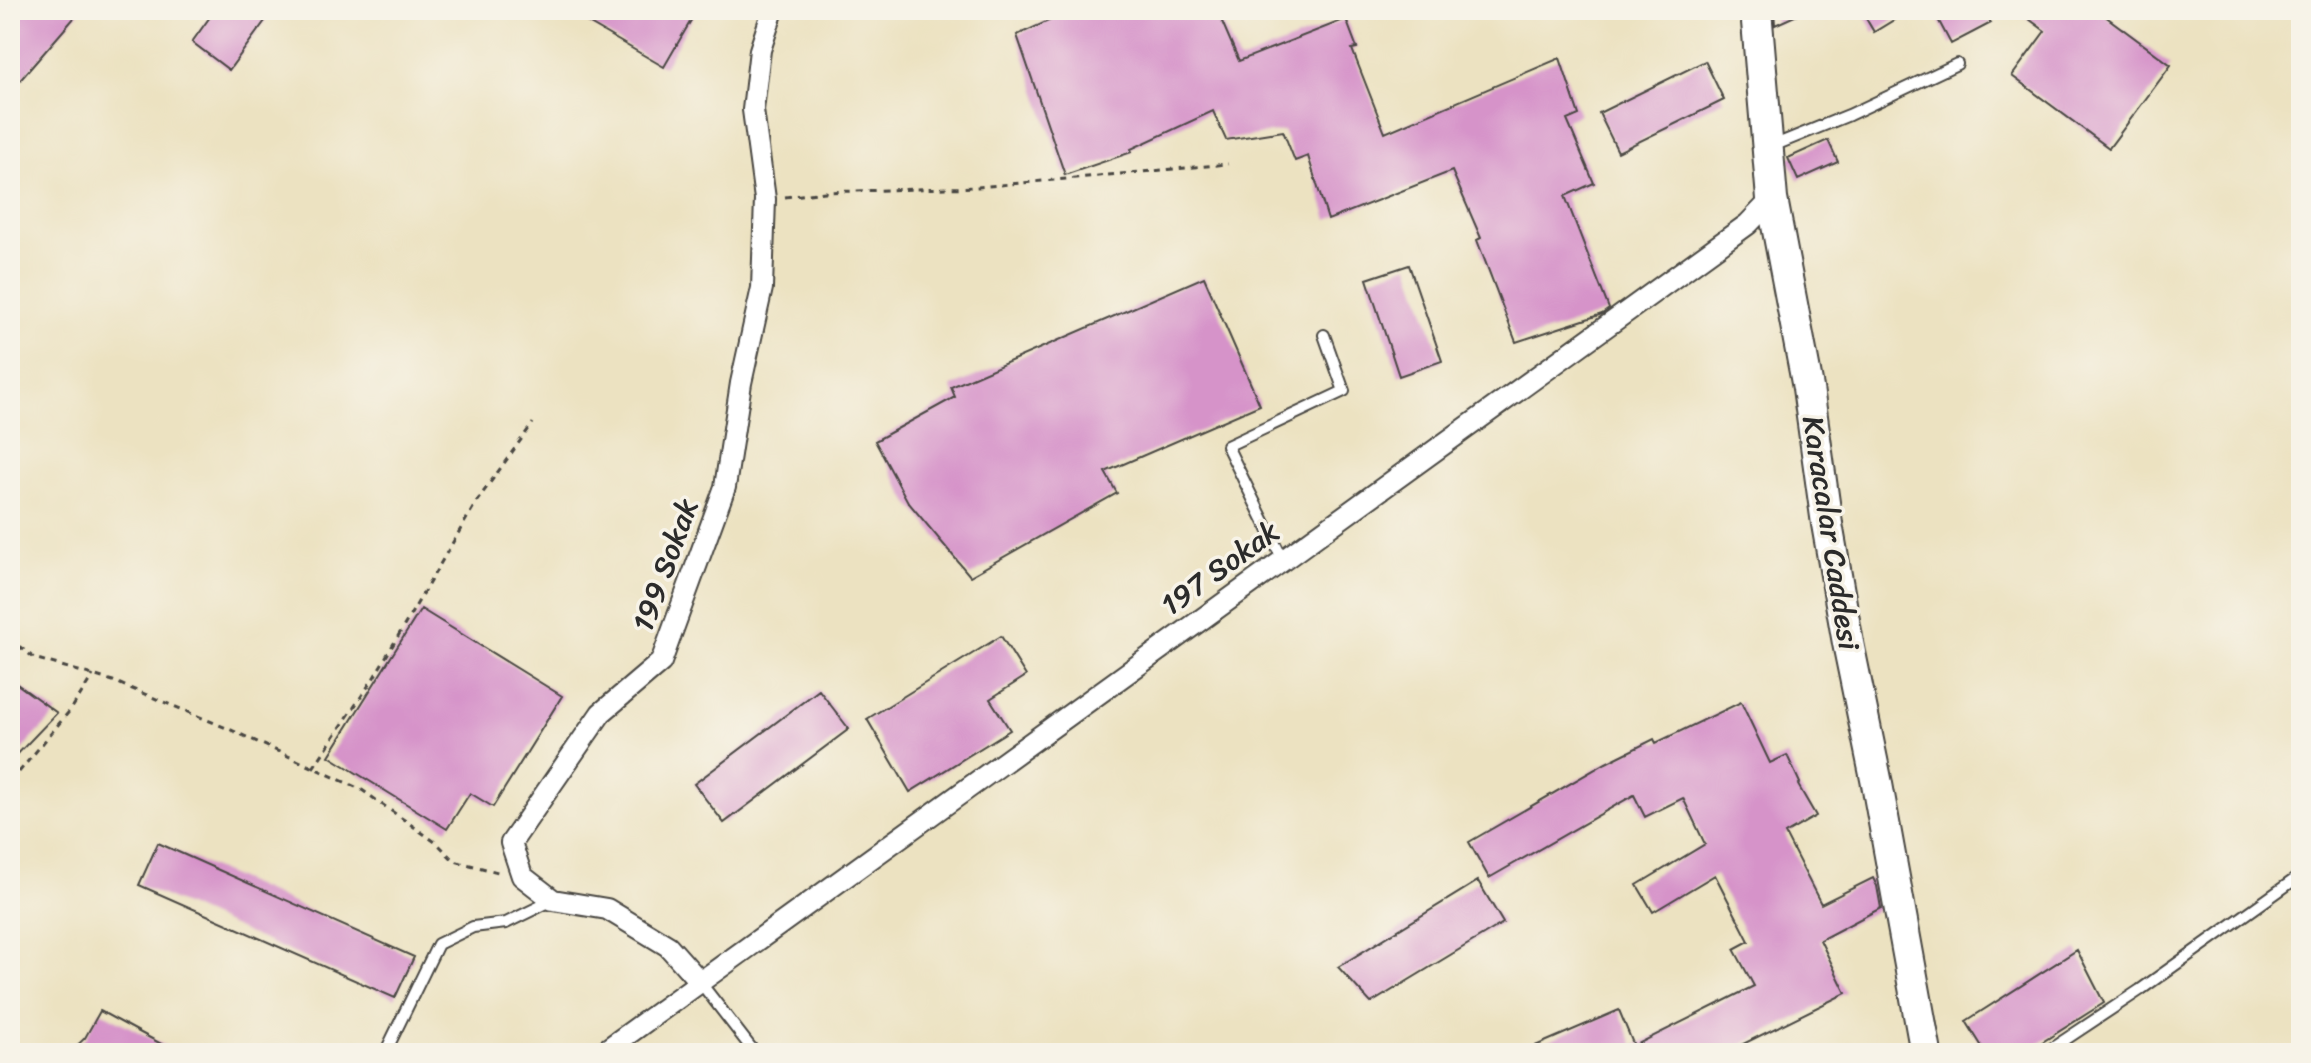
<svg xmlns="http://www.w3.org/2000/svg" width="2311" height="1063" viewBox="0 0 2311 1063" font-family="Sriracha,sans-serif">
	<style>
		.building { fill: #d693c9 }
		.lines { fill: none; stroke-linecap: round; stroke-linejoin: round }
		.lane-casing { stroke: #484642; stroke-width: 14 }
		.street-casing { stroke: #484642; stroke-width: 24 }
		.secondary-casing { stroke: #484642; stroke-width: 34 }
		.path { stroke: #484642; stroke-width: 3; stroke-dasharray: 6 6; stroke-linecap: butt }
		.lane { stroke: #fff; stroke-width: 10 }
		.street { stroke: #fff; stroke-width: 20 }
		.secondary { stroke: #fff; stroke-width: 30 }
		.labels { text-anchor: middle; stroke-width: 7; stroke-linejoin: round; paint-order: stroke }
		.street-label { font-size: 30px; fill: #2b2b2b; stroke: #f7f3e8 }
	</style>
	<rect width="100%" height="100%" fill="#f7f3e8"/>
	<filter id="ink" filterUnits="userSpaceOnUse"><feTurbulence type="fractalNoise" baseFrequency=".0125" numOctaves="2"/><feDisplacementMap in="SourceGraphic" scale="16" xChannelSelector="R" yChannelSelector="G"/><feConvolveMatrix kernelMatrix="1 2 1 2 8 2 1 2 1" color-interpolation-filters="sRGB"/></filter>
	<filter id="wash" filterUnits="userSpaceOnUse"><feTurbulence type="fractalNoise" baseFrequency=".006" numOctaves="4" result="noise"/><feDisplacementMap in="SourceGraphic" scale="32" xChannelSelector="R" yChannelSelector="G"/><feGaussianBlur stdDeviation="1.8" result="paint"/><feColorMatrix in="noise" values="0 0 0 0 0 0 0 0 0 0 0 0 0 0 0 0 0 1.4 0 .05"/><feComposite in="paint" operator="in"/></filter>
	<g filter="url(#wash)">
		<rect width="100%" height="100%" fill="#ece2c1"/>
		<g id="blocks">
			<path class="building" d="M18,10H81L10,92V19Z
				M215,10H273L229,70L192,42Z
				M566,10H697L664,67Z
				M1073,10H1217L1239,61L1346,19L1357,48L1352,49L1385,133L1560,58L1579,115L1567,120L1594,183L1565,196L1609,309L1602,314L1516,342L1477,240L1481,238L1452,171L1328,220L1308,156L1295,161L1283,131L1226,140L1213,111L1131,149L1132,152L1065,175L1017,35Z
				M1774,10H1808L1775,25Z
				M1861,10H1910L1874,32Z
				M1933,10H1984L1991,23L1951,44Z
				M2017,10H2097L2171,65L2109,148L2012,76L2045,31Z
				M1705,61L1724,100L1618,152L1599,113Z
				M1828,140L1838,162L1798,180L1788,158Z
				M1409,265L1442,361L1399,376L1367,279Z
				M1204,277L1260,405L1105,472L1117,493L970,576L908,502L875,441L955,397L951,387Z
				M421,609L562,696L493,807L470,793L447,829L329,756Z
				M1001,636L1026,676L990,699L1010,730L910,792L867,719Z
				M10,679L57,713L10,762Z
				M819,690L849,729L724,823L694,784Z
				M1741,702L1770,763L1787,755L1800,783L1798,785L1816,816L1785,834L1821,904L1873,878L1877,886L1881,908L1820,940L1846,993L1725,1053H1519L1619,1010L1634,1046L1754,986L1734,949L1749,941L1715,875L1653,912L1637,885L1705,844L1683,798L1645,817L1634,795L1489,878L1469,842L1606,763L1654,739L1656,743Z
				M158,843L414,957L395,998L139,885Z
				M1478,881L1503,923L1371,1003L1338,967Z
				M2077,950L2104,1003L2025,1053H1986L1966,1021Z
				M100,1011L178,1053H69L85,1038Z"/>
		</g>
	</g>
	<g filter="url(#ink)">
		<use href="#blocks" fill-opacity="0" stroke="#484642" stroke-width="2"/>
		<g class="lines">
			<g class="lane-casing">
				<path id="lane" d="M1770,147L1849,115L1957,64
					M1283,560L1227,446L1344,391L1324,335
					M700,982L755,1053
					M385,1053L438,944L473,927L506,923L553,900
					M2045,1053L2140,990L2301,875"/>
			</g>
			<g class="street-casing">
				<path id="street" d="M700,982L668,946L607,909L553,900L522,876L511,843L601,713L661,662L725,487L741,383L762,288L765,199L753,110L760,50L773,10
					M602,1053L1748,224L1772,199"/>
			</g>
			<g class="secondary-casing">
				<path id="secondary" d="M1756,10L1772,199L1808,388L1827,524L1848,643L1877,784L1926,1053"/>
			</g>
			<path class="path" d="M785,197L825,192L978,187L1228,164
				M10,639L34,658L113,681L229,729L362,790L438,844L454,861L502,873
				M313,768L373,679L477,501L533,423
				M19,772L72,708L93,675"/>
			<use href="#lane" class="lane"/>
			<use href="#street" class="street"/>
			<use href="#secondary" class="secondary"/>
		</g>
	</g>
	<g class="labels">
		<g class="street-label">
			<text transform="translate(1831 533) rotate(81)" y="10">Karacalar Caddesi</text>
			<text transform="translate(665 565) rotate(-70)" y="10">199 Sokak</text>
			<text transform="translate(1220 568) rotate(-36)" y="10">197 Sokak</text>
		</g>
	</g>
	<rect width="2311" height="1063" fill="none" stroke="#f7f3e8" stroke-width="40"/>
</svg>
